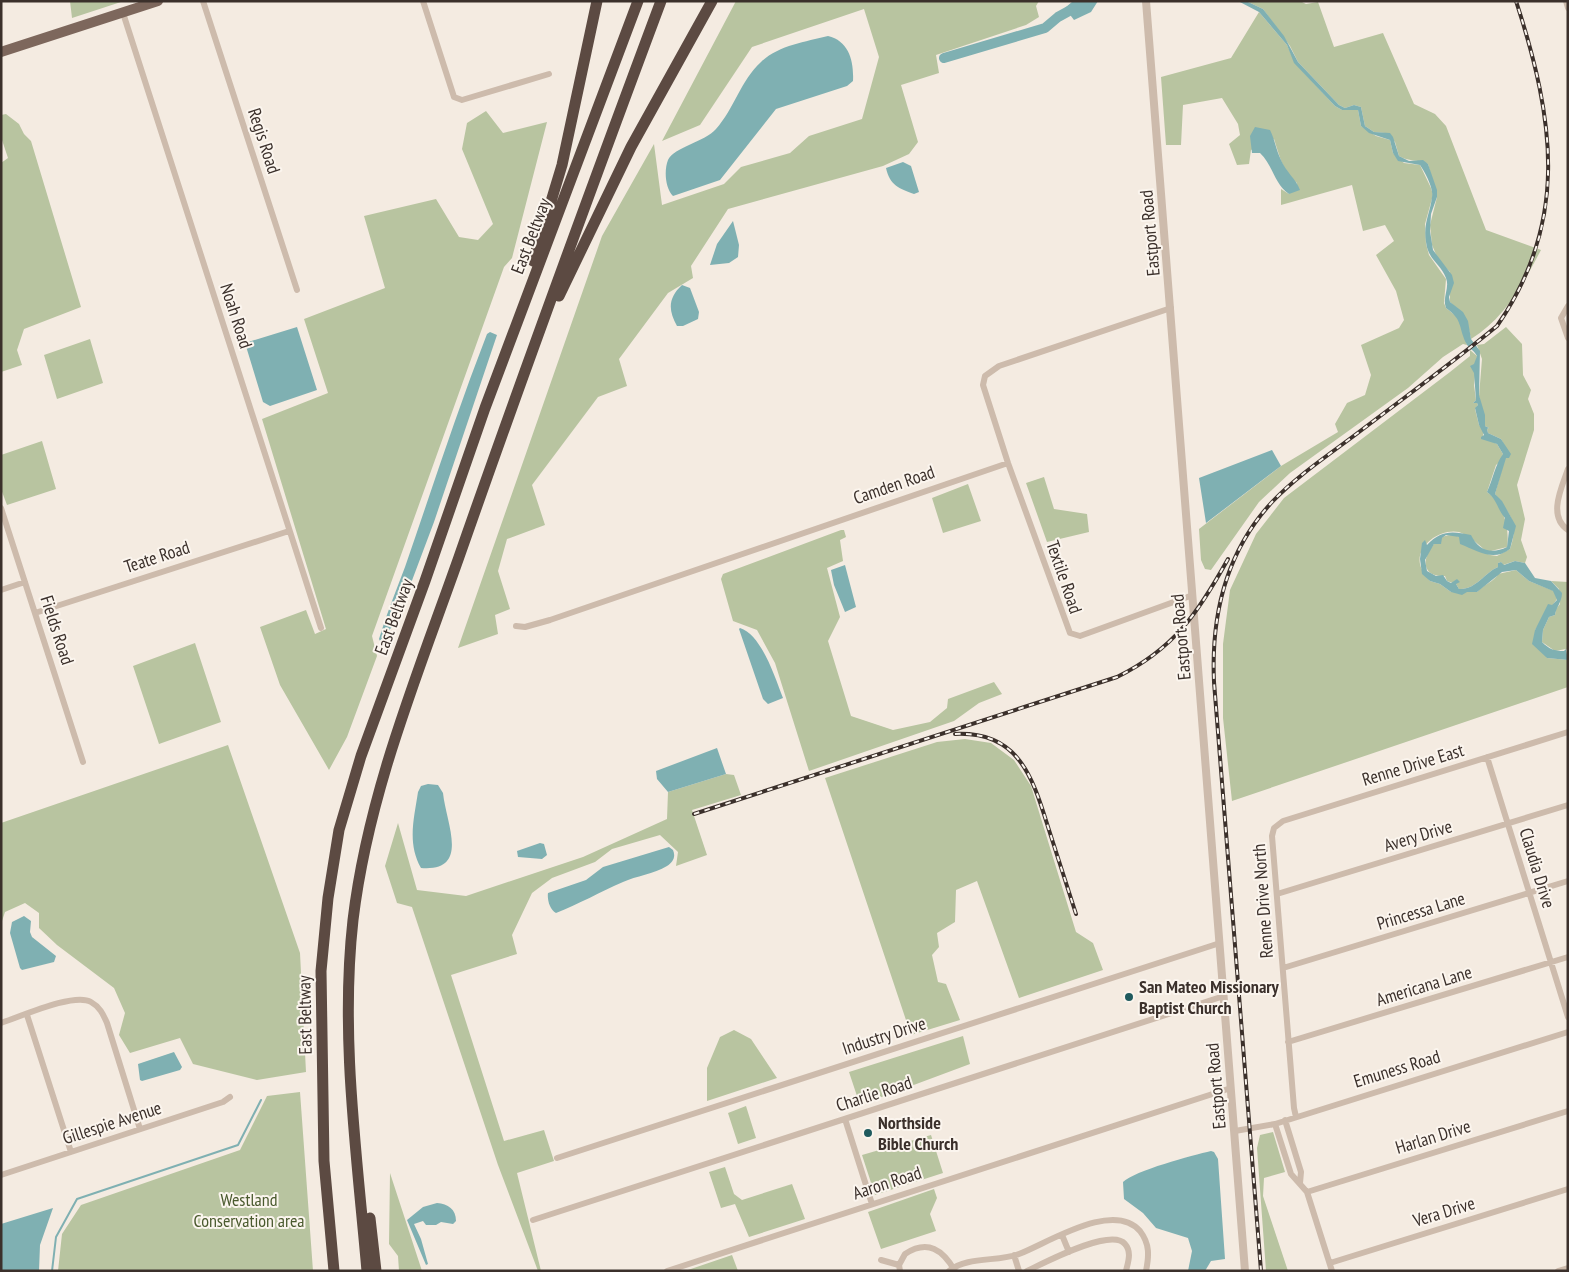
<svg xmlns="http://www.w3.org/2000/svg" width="1569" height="1272" viewBox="0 0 1569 1272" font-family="'PT Sans Narrow',sans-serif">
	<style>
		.green { fill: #b8c4a0 }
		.water { fill: #7fb0b2 }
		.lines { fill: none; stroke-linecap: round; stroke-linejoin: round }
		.stream { stroke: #7fb0b2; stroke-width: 2 }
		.river { stroke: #7fb0b2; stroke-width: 10 }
		.minor { stroke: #cdbbac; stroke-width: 6 }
		.tertiary { stroke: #cdbbac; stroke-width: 8 }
		.primary { stroke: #7d675c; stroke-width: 10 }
		.motorway { stroke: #5c4a42; stroke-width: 11 }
		.rail-casing { stroke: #3b302b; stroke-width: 4 }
		.rail { stroke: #fbf5ee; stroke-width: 2; stroke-dasharray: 5.5; stroke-linecap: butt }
		.poi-dot { fill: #1f5a5e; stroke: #fbf5ee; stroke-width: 2 }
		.labels { text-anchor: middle; stroke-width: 4; stroke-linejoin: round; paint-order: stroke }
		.street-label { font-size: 18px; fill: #3b302b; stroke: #fbf5ee }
		.poi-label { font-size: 18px; font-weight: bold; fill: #3b302b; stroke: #fbf5ee; text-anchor: start }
		.park-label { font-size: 18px; fill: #4a5a2e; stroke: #fbf5ee }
	</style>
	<rect width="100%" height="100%" fill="#f4ebe1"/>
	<path class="green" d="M70,1H124L72,18Z
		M736,1H1039L1036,6L1039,17L1026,25L936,55L939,73L901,85L918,142L909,154L883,166L728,209L691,266L693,278L668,293L619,359L627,386L598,397L532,485L545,525L507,539L498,571L510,609L495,615L498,634L458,648L602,236L654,144L662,205L724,184L741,167L790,153L809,136L862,119L879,57L864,9L752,47L700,125L662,141Z
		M1246,1H1300L1306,4L1318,2L1334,47L1383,33L1414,104L1435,114L1446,126L1486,230L1541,250C1523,284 1505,318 1471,339C1467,318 1465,316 1450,302V272L1438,259L1432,245L1430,225L1437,197L1428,164C1418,159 1408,162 1399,156L1395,142L1385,133L1374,132L1365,126L1361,107L1354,105L1345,108L1339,105L1298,62L1290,46L1263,9Z
		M1259,12L1287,45L1295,63L1335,106L1342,110H1358L1361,126L1376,136L1390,140L1393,153L1404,163L1420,165L1431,188L1433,195L1425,224L1426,244L1429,255L1446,279L1444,303L1446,308L1456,316L1461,323L1467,345L1463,344L1443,357L1408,388L1290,473L1259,502L1211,570L1205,569L1201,560L1199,529L1281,466L1338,432L1335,424L1347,403L1365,395L1371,375L1361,345L1399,328L1404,320L1396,291L1376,255L1394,241L1385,225L1363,231L1352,185L1281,205V189L1289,194L1297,183C1283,173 1279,154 1274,139L1251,150L1249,164L1237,165L1229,144L1240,135L1238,124L1222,98L1183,105L1181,145H1166L1161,77L1231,58Z
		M486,111L503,133L547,122L512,258L504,267L372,636L377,656L347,737L329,770L280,685L260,627L306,610L315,634L326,629L262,419L328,393L304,319L385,288L364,216L436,199L459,237L478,240L493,224L462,149L467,123Z
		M6,114L19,124L24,134L31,141L81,307L24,329L17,350L22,365L1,372V163L8,158L1,137V115Z
		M1506,327L1522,344L1523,375L1531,390L1528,399L1534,414V430L1517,485L1525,519L1521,540L1527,557L1525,563L1515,561L1503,565L1501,562L1498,563V567C1484,573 1476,590 1459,589L1456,584L1447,581L1445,576C1408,578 1432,533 1452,535C1469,537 1478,555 1497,556L1510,549C1519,523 1511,516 1495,494L1507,450L1501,439L1488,433L1487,429L1489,428L1485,426L1479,396L1482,359L1477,345L1484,344Z
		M90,339L103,383L57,399L44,355Z
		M1470,350L1477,356L1474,385L1476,400L1473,403H1477L1478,405L1475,409L1479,425L1483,430V437L1497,444L1503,454L1501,461L1496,465L1487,492C1503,503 1510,529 1507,547L1487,552C1479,545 1469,535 1459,532C1441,528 1416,545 1420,564C1421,570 1426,576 1430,581L1440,584L1451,592H1477C1483,585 1495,581 1498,574L1516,570L1529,581L1554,591L1557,599L1535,630L1547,658L1568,660V687L1232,801L1223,718V644L1230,590L1256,534L1284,498L1450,372L1470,356Z
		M42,441L56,489L7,505L1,489V455Z
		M1044,477L1054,509L1087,514L1089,532L1047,542L1026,483Z
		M968,484L981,521L943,533L932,498Z
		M841,530H844L846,537L840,540L843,561L827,568L840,617L828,641L851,716L893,730L930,722L947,708L948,699L994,682L1002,694L979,703L954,721L809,771L775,663L757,630L733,621L721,579L723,574Z
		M1551,581L1568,582V651L1566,649L1555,651L1542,642L1543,630L1549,617L1555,615L1556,609L1560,604L1559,589Z
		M195,643L221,722L159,744L133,666Z
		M965,739L991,743L1014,760L1031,786L1076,932L1093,943L1103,970L1019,998L977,881L956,890L955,922L937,933L939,947L932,955L938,982L946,984L960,1020L911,1035L825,778L937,742Z
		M228,745L300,953L306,1072L257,1080L193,1064L180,1038L130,1053L119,1035L125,1013L114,988L57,945L39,928V913L25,903L5,912L1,924V823Z
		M726,774L734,775L741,795L692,810L707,855L676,866L678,852L660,835L612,849L595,862L552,878L532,893L512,935L517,954L451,975L504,1141L544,1130L554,1161L517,1173L541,1271H538L498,1165L412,907L397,903L385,866L398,823L417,890L466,896L583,857L667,819L668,792Z
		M734,1030L751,1039L777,1078L707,1101V1068L720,1037Z
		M963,1036L970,1064L860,1105L849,1072Z
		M300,1092L313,1271H58L62,1234L81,1205L240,1150L267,1096Z
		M746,1106L756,1138L738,1144L728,1113Z
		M1273,1132L1285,1172L1264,1178L1263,1196L1288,1271H1266L1257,1148L1260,1135Z
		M931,1135L943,1173L875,1195L862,1155Z
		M725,1167L734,1194L742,1200L792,1184L805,1219L749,1237L735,1204L721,1208L709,1172Z
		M390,1173L422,1271H399L398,1256L389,1244Z
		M934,1189L937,1198L930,1214L936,1231L881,1249L868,1212Z
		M732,1255L738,1271H685Z"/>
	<path class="water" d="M1073,1H1098L1091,12L1074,20L1065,8Z
		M1238,1H1246L1263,9L1284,36L1298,62L1339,105L1345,108L1354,105L1361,107L1365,126L1374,132L1390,133L1393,137L1399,156L1409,161L1423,160L1428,164L1437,190V197L1431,214L1430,231L1433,250L1452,275L1454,283L1449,297L1450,302L1463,312L1468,321L1471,339L1480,351L1479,395L1485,415V426L1489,428L1487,429L1488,433L1501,439L1511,454L1509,458H1506L1495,494L1502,501L1516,526L1510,549C1493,562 1478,551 1460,544L1459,537L1446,535L1442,538L1441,544H1434L1425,560L1427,571L1436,576L1443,575L1447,581L1451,583L1457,579L1460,582L1456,584L1459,589C1476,590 1484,573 1498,567V563L1501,562L1504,565L1515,561L1525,563L1535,578L1551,581L1562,593C1562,602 1556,607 1555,615L1549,617L1543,630L1542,642C1549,649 1554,651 1564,651L1566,649L1568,660L1547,658L1532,644L1535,630L1548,604L1552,605L1557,600L1553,591L1529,581L1516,570L1502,572L1477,592H1467L1462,595L1451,592L1440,584L1430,581L1422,574L1420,559L1422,543L1425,540L1427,545C1441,530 1452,531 1471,535C1478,550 1491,555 1507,547L1509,531L1503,528L1505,518C1497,509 1497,499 1487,492C1493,479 1495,465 1503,454L1497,444L1481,439V437L1484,435L1479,425L1475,408L1478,405L1477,403H1473L1476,400L1474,373L1470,366L1474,364L1477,356C1474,350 1469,349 1466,343C1458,326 1463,320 1446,308C1442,297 1450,288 1446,278C1441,264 1428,260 1426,242C1423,223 1430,214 1432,197C1434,189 1425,172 1420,165L1398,161L1393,153L1390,140L1369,133L1361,126L1358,110H1342L1335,106L1294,63L1287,45L1259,12Z
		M828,36C849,41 854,61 853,81L847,86L776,109L720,180L673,196C665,188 664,170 668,160C674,147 705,142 716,129C734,109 741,80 761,62C779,45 805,42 828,36Z
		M1255,127L1270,130C1275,140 1276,150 1281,160C1286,172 1296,179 1300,190L1289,194C1274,184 1273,165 1260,153H1252L1250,136Z
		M903,162L911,166L919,192L914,194C899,188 890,186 886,168Z
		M733,221L739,245L738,257L729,263L710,265L717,244Z
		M682,285L690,288L699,312L698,319L683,326H677C668,310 668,298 682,285Z
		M297,327L317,390L270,406L263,402L245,343Z
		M490,332L497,335L434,522L396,623L389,630L385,644L382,645L379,639C386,615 396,591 405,567C432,489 457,411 487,334Z
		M1272,450L1281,466L1206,523L1199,478Z
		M845,565L856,607L845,612L834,585L831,570Z
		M740,628C762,635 775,678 783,698L768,704L763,699L739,629Z
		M717,748L726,774L668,792L657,779L656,771Z
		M428,784L438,785L443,793C446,823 471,872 421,868C407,843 414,819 418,792L421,786Z
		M540,843L544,844L547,855L542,859L518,857L517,851Z
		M669,847L673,850C676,857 673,862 667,866C654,874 636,876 623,882C600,892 579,904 556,913C550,910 547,900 548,893L586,880L603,867Z
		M24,916L31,921L30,932L32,937L56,956L54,962L22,970L20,968L10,933L12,922Z
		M174,1052L182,1067L180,1070L142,1081L140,1080L138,1064Z
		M1211,1151L1214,1152L1218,1159L1225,1259L1211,1261L1205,1271H1188L1192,1251L1188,1238L1156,1228L1143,1213L1124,1199L1123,1182C1134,1171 1193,1155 1211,1151Z
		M437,1203C448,1204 456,1209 456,1221L453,1224L441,1222L436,1225H426L423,1221L414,1224L421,1239L428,1264L426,1265L407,1220L423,1207Z
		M53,1208L40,1245L39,1271H1V1224Z"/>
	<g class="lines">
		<path class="stream" d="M52,1271L56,1237L77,1199L238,1145L261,1100"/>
		<path class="river" d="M944,58L1045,28L1058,17L1087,1"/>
		<path class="minor" d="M203,1L297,290
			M423,1L454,97L462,100L549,74
			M1566,1L1568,8
			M123,13L321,628
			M1568,306L1561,318L1568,338
			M1171,308L999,366L985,376L983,385L1008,463L1070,633L1080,636L1193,595
			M1568,469C1562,487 1547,516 1568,530
			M1,508L83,762
			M1,590L25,582
			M35,613L289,531
			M516,626L525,627L550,620L1008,463
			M1487,757L1568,1017
			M1277,894L1568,805
			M1283,968L1568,881
			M27,1015L71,1152
			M1,1023C20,1017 74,992 91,1002C100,1007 103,1014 107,1023L140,1129
			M1288,1042L1568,957
			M1296,1117L1294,1108L1272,836L1274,828L1283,821L1568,732
			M845,1119L872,1204
			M1285,1120L1301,1172L1300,1183
			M1275,1124L1291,1174L1307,1192L1332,1271
			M1235,1131L1275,1124L1568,1032
			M557,1158L1220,943
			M1,1175L223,1102L230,1097
			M1307,1192L1568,1111
			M533,1220L1224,996
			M1062,1235L1069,1252
			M1014,1255L1019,1271
			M881,1260L899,1265
			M1330,1263L1568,1189
			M667,1271L1231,1088
			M900,1271L899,1265L905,1254C928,1239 943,1250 955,1271
			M949,1271C967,1256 998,1262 1019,1254C1048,1243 1113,1200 1140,1231C1150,1244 1149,1256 1146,1271
			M1027,1271C1044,1263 1111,1227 1125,1244C1132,1252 1128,1262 1126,1271
			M1558,1271L1568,1268"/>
		<path class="tertiary" d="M1146,1L1245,1271"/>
		<path class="primary" d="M1,52L158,1"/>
		<path class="motorway" d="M533,261L562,165L597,1
			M559,296L631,147L712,1
			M370,1218L376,1271
			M334,1271L324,1161L321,971L328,898L339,830L361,756L425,581L485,408L638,1
			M367,1271C357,1155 340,1036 353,920C368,794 417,676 459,557C524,371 592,186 661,1"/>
		<g class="rail-casing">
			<path id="rail" d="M955,734C1020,731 1033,779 1049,830C1058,858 1067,886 1076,914
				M694,814L1117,677C1174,649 1198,613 1228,559
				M1261,1271L1214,682C1211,616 1226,551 1273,501C1298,475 1330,454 1359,432C1405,397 1452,363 1497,326C1569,222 1555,121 1516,1"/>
		</g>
		<use href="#rail" class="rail"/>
	</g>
	<g class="poi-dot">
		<circle cx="1129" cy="997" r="5"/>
		<circle cx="868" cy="1133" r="5"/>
	</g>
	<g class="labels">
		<g class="street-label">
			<text transform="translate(264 141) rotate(72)" y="6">Regis Road</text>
			<text transform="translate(1150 233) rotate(-95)" y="6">Eastport Road</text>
			<text transform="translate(531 236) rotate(-69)" y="6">East Beltway</text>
			<text transform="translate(236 316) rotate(72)" y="6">Noah Road</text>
			<text transform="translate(894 485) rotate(-19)" y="6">Camden Road</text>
			<text transform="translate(157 557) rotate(-18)" y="6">Teate Road</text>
			<text transform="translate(1064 577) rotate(71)" y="6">Textile Road</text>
			<text transform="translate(394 617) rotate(-70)" y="6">East Beltway</text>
			<text transform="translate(57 630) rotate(72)" y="6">Fields Road</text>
			<text transform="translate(1181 637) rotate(-95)" y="6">Eastport Road</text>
			<text transform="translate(1413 765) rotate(-17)" y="6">Renne Drive East</text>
			<text transform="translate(1418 836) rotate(-17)" y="6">Avery Drive</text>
			<text transform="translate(1537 868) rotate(73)" y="6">Claudia Drive</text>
			<text transform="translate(1263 901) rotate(-94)" y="6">Renne Drive North</text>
			<text transform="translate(1421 911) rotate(-17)" y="6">Princessa Lane</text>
			<text transform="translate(1424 986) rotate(-17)" y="6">Americana Lane</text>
			<text transform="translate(305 1015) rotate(-91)" y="6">East Beltway</text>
			<text transform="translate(884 1036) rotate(-18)" y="6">Industry Drive</text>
			<text transform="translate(1397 1069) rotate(-17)" y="6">Emuness Road</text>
			<text transform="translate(1216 1086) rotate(-95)" y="6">Eastport Road</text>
			<text transform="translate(874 1094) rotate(-18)" y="6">Charlie Road</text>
			<text transform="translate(112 1123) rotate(-18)" y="6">Gillespie Avenue</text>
			<text transform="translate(1433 1137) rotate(-17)" y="6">Harlan Drive</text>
			<text transform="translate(887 1183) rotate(-18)" y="6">Aaron Road</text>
			<text transform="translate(1444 1212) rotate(-17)" y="6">Vera Drive</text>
		</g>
		<g class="poi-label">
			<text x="1139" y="993">San Mateo Missionary<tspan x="1139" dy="21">Baptist Church</tspan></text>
			<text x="878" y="1129">Northside<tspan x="878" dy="21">Bible Church</tspan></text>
		</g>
		<g class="park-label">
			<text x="249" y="1206">Westland<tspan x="249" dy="21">Conservation area</tspan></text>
		</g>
	</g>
	<rect width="1569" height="1272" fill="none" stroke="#3b302b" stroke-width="5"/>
</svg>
